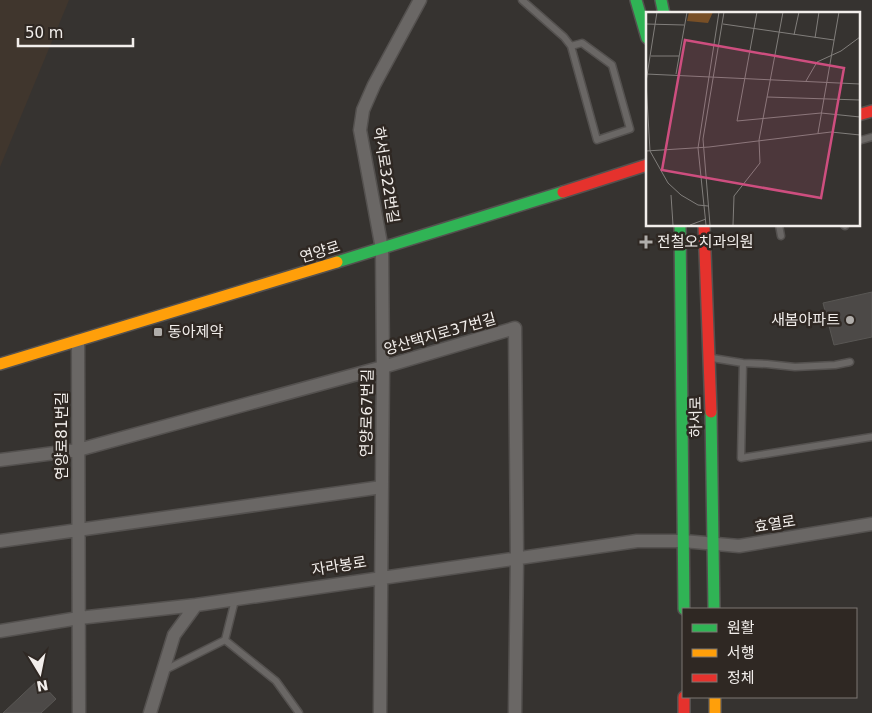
<svg xmlns="http://www.w3.org/2000/svg" width="872" height="713" viewBox="0 0 872 713" font-family="'DejaVu Sans','Noto Sans KR',sans-serif">
	<style>
		.built { fill: #40362d }
		.building { fill: #4c4947; stroke: #595754 }
		.lines { fill: none; stroke-linecap: round; stroke-linejoin: round }
		.lane-casing { stroke: #54514f; stroke-width: 9 }
		.street-casing { stroke: #54514f; stroke-width: 15 }
		.fast-casing { stroke: #54514f; stroke-width: 14 }
		.slow-casing { stroke: #54514f; stroke-width: 14 }
		.jam-casing { stroke: #54514f; stroke-width: 14 }
		.lane { stroke: #6a6765; stroke-width: 6 }
		.street { stroke: #6a6765; stroke-width: 12 }
		.fast { stroke: #30b455; stroke-width: 11 }
		.slow { stroke: #ff9f0a; stroke-width: 11 }
		.jam { stroke: #e5322d; stroke-width: 11 }
		.poi-dot { fill: #b0adaa; stroke: #2f2823; stroke-width: 2 }
		.labels { text-anchor: middle; stroke-width: 5; stroke-linejoin: round; paint-order: stroke }
		.street-label { font-size: 15px; fill: #f2eeeb; stroke: #2f2823 }
		.poi-label { font-size: 15px; fill: #f2eeeb; stroke: #2f2823; text-anchor: start }
		.inset-road { fill: none; stroke: #817e7b; stroke-width: 1 }
		.view { fill: #ce4e7f; fill-opacity: 0.15; stroke: #ce4e7f; stroke-width: 2.5 }
		.inset-edge { fill: none; stroke: #f2eeeb; stroke-width: 2.5 }
	</style>
	<rect width="100%" height="100%" fill="#363330"/>
	<path class="built" d="M0,0H69L0,167Z"/>
	<path class="building" d="M872,292V337L834,345L823,303Z
		M38,680L56,699L41,713H3Z"/>
	<g class="lines">
		<g class="lane-casing">
			<path id="lane" d="M522,0L564,37L571,46L597,140L630,129L612,65L582,43L571,46
				M858,141L872,137
				M779,225L781,236
				M844,225L845,226
				M712,358L743,363L767,364L795,367L835,365L850,362
				M743,363L741,458L872,437
				M225,640L276,681L299,713
				M165,670L225,640L235,600"/>
		</g>
		<g class="street-casing">
			<path id="street" d="M78,341L79,713
				M0,460L78,450L383,367L515,328L517,558L515,713
				M0,541L382,487
				M0,631L79,618L196,605L637,541H683L739,546L872,524
				M150,713L174,635L196,605
				M380,713L383,367L382,249L360,130L363,110L374,85L420,0"/>
		</g>
		<g class="fast-casing">
			<path id="fast" d="M636,0L647,38
				M661,0L664,14
				M680,225L684,609
				M337,262L563,192
				M711,412L714,609"/>
		</g>
		<g class="slow-casing">
			<path id="slow" d="M0,364L337,262
				M715,697V713"/>
		</g>
		<g class="jam-casing">
			<path id="jam" d="M858,115L872,111
				M563,192L647,165
				M704,225L711,412
				M684,697V713"/>
		</g>
		<use href="#lane" class="lane"/>
		<use href="#street" class="street"/>
		<use href="#fast" class="fast"/>
		<use href="#slow" class="slow"/>
		<use href="#jam" class="jam"/>
	</g>
	<g class="poi-dot">
		<path d="M643.5 234.5h5v5h5v5h-5v5h-5v-5h-5v-5h5z"/>
		<circle cx="850" cy="320" r="5"/>
		<rect x="153" y="327" width="10" height="10" rx="2.5"/>
	</g>
	<g class="labels">
		<g class="street-label">
			<text transform="translate(386 175) rotate(81)" y="5">하서로322번길</text>
			<text transform="translate(320 252) rotate(-17)" y="5">연양로</text>
			<text transform="translate(440 334) rotate(-16)" y="5">양산택지로37번길</text>
			<text transform="translate(367 413) rotate(-89)" y="5">연양로67번길</text>
			<text transform="translate(696 417) rotate(-91)" y="5">하서로</text>
			<text transform="translate(62 436) rotate(-90)" y="5">연양로81번길</text>
			<text transform="translate(775 524) rotate(-9)" y="5">효열로</text>
			<text transform="translate(339 566) rotate(-9)" y="5">자라봉로</text>
		</g>
		<g class="poi-label">
			<text x="657" y="247">전철오치과의원</text>
			<text x="840" y="325" text-anchor="end">새봄아파트</text>
			<text x="168" y="337">동아제약</text>
		</g>
	</g>
	<g transform="translate(646 12)">
		<rect width="214" height="214" fill="#363330"/>
		<path d="M43,0H67L62,11L41,9Z" fill="#784f26"/>
		<path class="inset-road" d="M11,0L0,70L4,139L22,171L35,183L52,193L62,194M111,0L91,109L175,101L214,105M0,12L38,13M77,12L188,28M148,23L153,0M169,26L173,0M5,44H33M0,62L214,72M30,62L41,0M160,69L171,50L195,39L214,25M121,85L214,88M172,121L193,0M0,139L63,135L185,120L214,123M25,183L27,213M44,213L60,207M60,213L52,136L73,0M64,213L57,127L78,0M87,213L88,184L114,151L113,128L137,0"/>
		<path class="view" d="M39,28L198,56L175,186L16,158Z"/>
		<rect width="214" height="214" class="inset-edge"/>
	</g>
	<rect x="682" y="608" width="175" height="90" fill="#2f2823" stroke="#7d7773"/>
	<rect x="692" y="624" width="25" height="8" fill="#30b455" stroke="#7d7773"/>
	<text x="727" y="633" font-size="15" fill="#f2eeeb">원활</text>
	<rect x="692" y="649" width="25" height="8" fill="#ff9f0a" stroke="#7d7773"/>
	<text x="727" y="658" font-size="15" fill="#f2eeeb">서행</text>
	<rect x="692" y="674" width="25" height="8" fill="#e5322d" stroke="#7d7773"/>
	<text x="727" y="683" font-size="15" fill="#f2eeeb">정체</text>
	<g transform="translate(40 673) rotate(170)" stroke="#2f2823" stroke-width="4" paint-order="stroke">
	<path d="M0-4L9 19L0 12L-9 19Z" fill="#f2eeeb"/>
	<text y="-8" font-size="14" font-weight="bold" text-anchor="middle" fill="#f2eeeb">N</text>
	</g>
	<path d="M18 38v8h115v-8" fill="none" stroke="#f2eeeb" stroke-width="2.5"/>
	<text x="25" y="38" font-size="15" fill="#f2eeeb" stroke="#2f2823" stroke-width="4" paint-order="stroke">50 m</text>
</svg>
